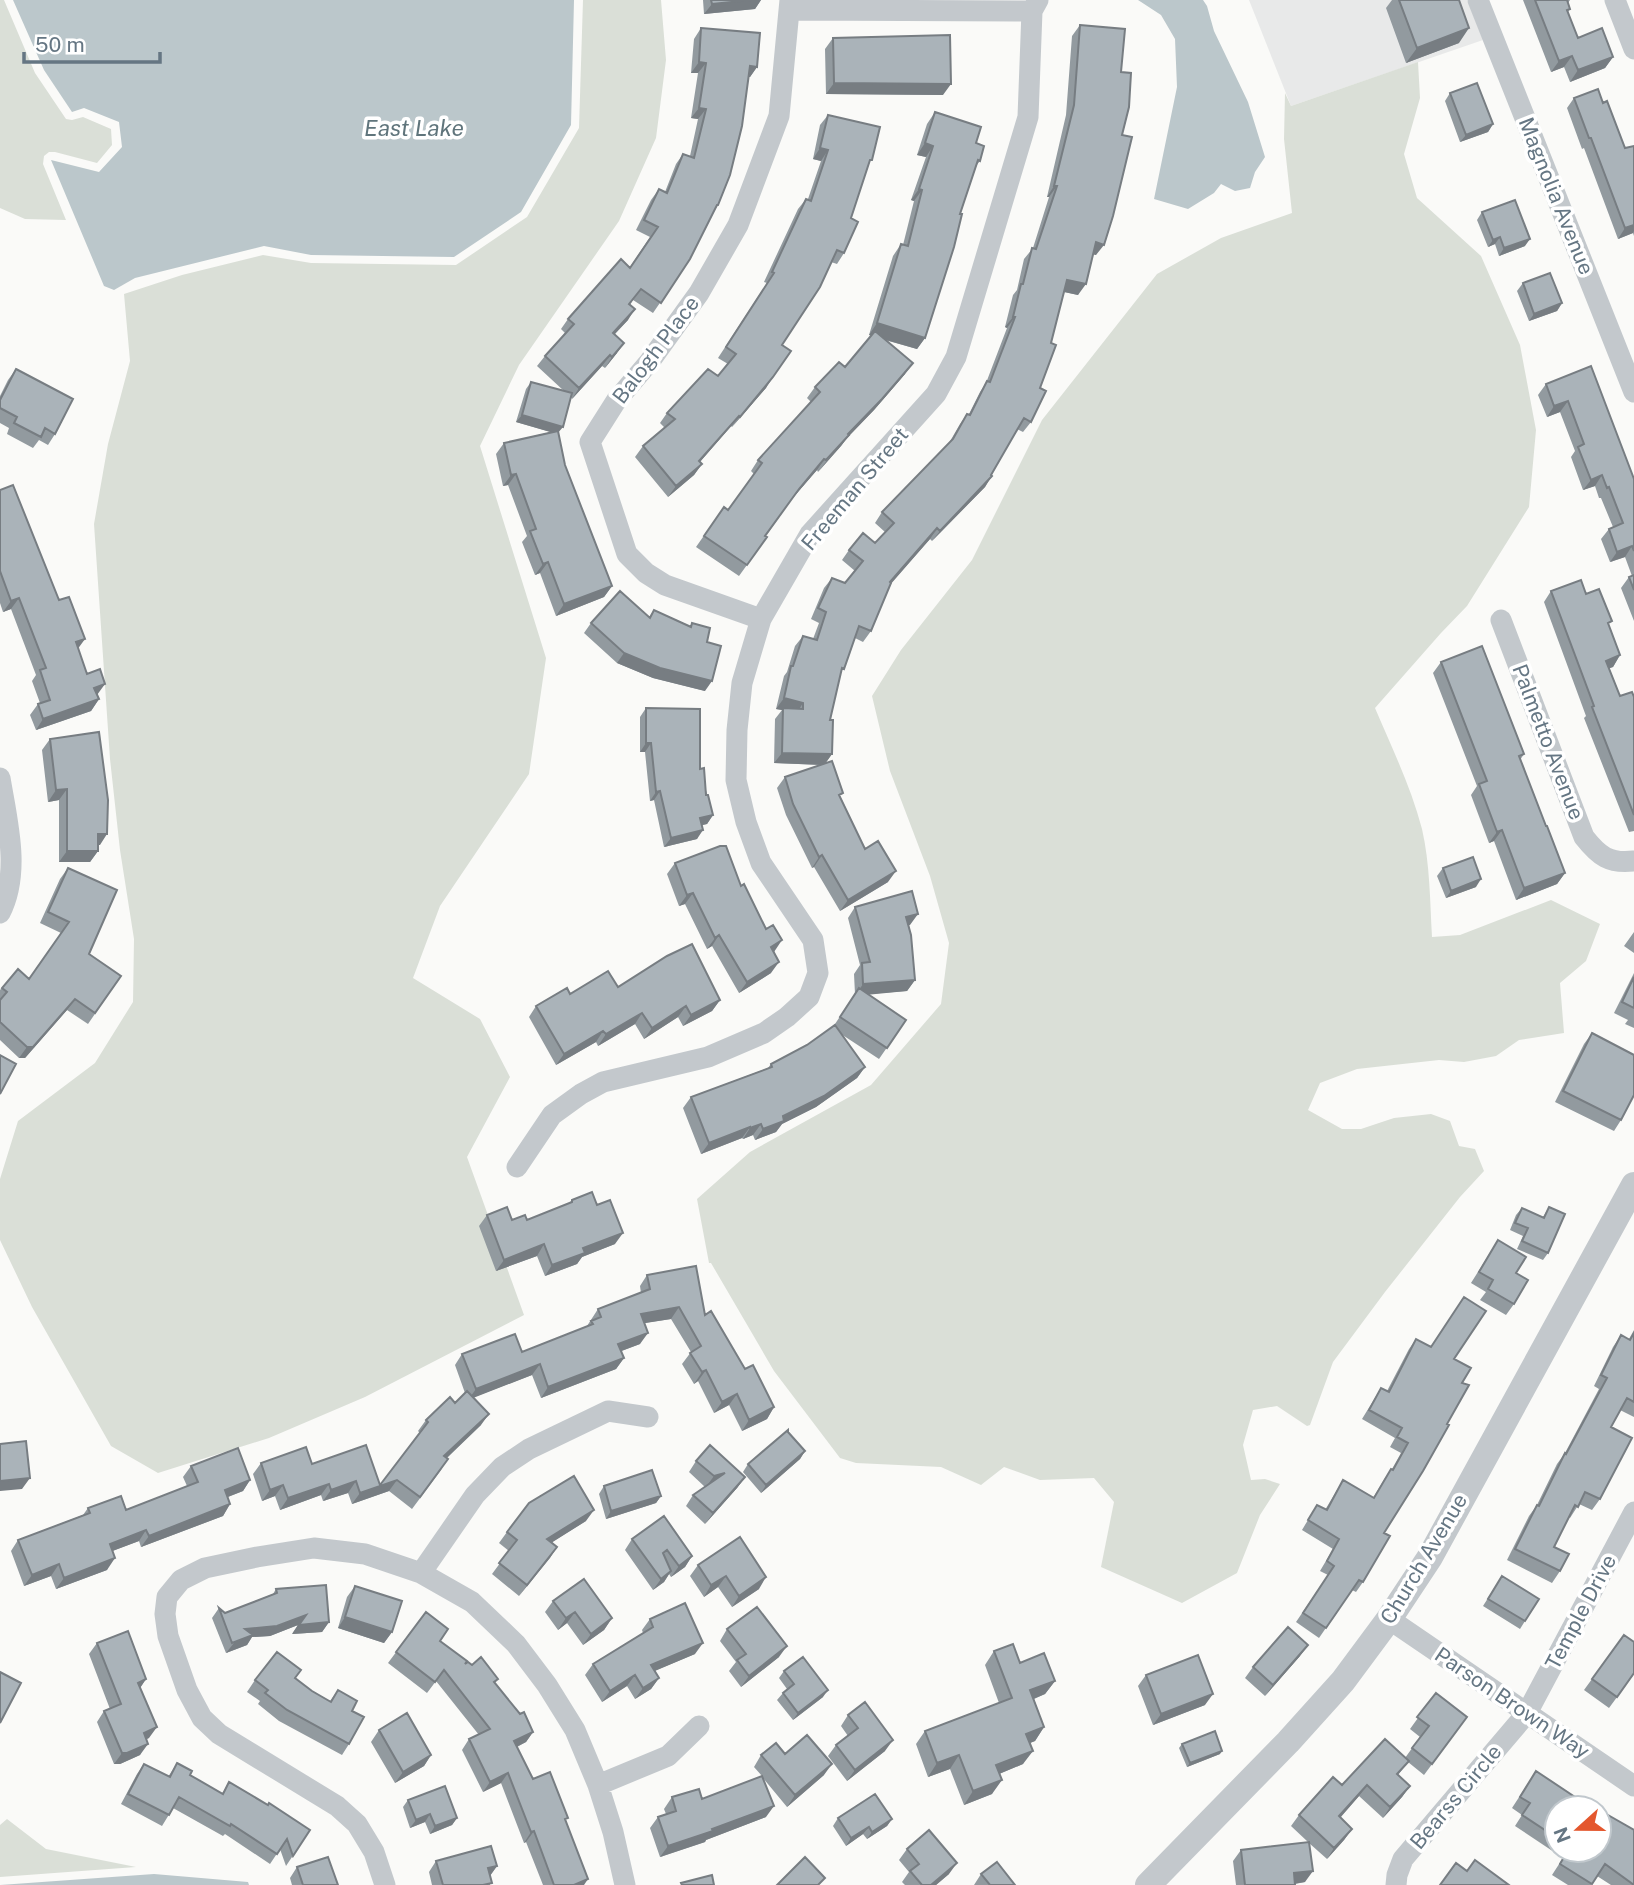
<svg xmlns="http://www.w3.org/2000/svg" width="1634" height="1885" viewBox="0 0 1634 1885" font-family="'Public Sans',sans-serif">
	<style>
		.built { fill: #e8e9e9 }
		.green { fill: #dadfd7 }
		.water { fill: #bbc7cb }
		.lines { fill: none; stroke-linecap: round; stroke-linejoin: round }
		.minor { stroke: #c3c8cc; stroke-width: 21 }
		.tertiary { stroke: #c3c8cc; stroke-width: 26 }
		.wall { fill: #929a9f }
		.shaded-wall { fill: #777d82 }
		.building { fill: #aab3b9; stroke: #777d82; stroke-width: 2 }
		.labels { text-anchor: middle; stroke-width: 7; stroke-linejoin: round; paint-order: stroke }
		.street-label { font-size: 21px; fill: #657683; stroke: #fff }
		.water-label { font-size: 23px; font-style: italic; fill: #60757c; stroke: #fff }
	</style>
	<rect width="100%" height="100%" fill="#fafaf8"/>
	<path class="built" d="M1249,0H1467L1483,40L1291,106Z"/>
	<path class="green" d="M0,0H4L35,73L66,119L72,120L83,117L111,129L112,145L97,163L55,152H49L44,156L43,164L66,220L25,219L0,208Z
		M583,0H661L666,60L656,138L619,221L519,365L480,446L546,658L529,774L440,906L413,978L480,1019L510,1077L467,1157L524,1315L365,1397L269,1438L158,1473L111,1446L32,1307L0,1240V1179L18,1121L95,1063L133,1002L134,939L120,850L110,759L94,524L108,444L130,361L124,294L182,275L263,255L311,263L456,265L527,217L579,128Z
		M1418,62L1420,98L1404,154L1417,198L1481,256L1520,345L1536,430L1529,507L1467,606L1441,633L1375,708C1392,748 1411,787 1422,829C1430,864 1430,901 1432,937L1460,935L1551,900L1600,924L1586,961L1560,983L1564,1033L1519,1040L1496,1056L1464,1062L1439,1060L1357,1069L1320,1083L1308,1110L1342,1129H1361L1394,1118L1431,1114L1450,1121L1459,1146L1475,1149L1484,1171L1460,1197L1385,1292L1333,1362L1310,1425L1307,1426L1277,1406L1253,1410L1243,1445L1251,1480L1265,1479L1280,1484L1260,1515L1237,1573L1182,1603L1101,1567L1114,1502L1094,1478L1040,1480L1004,1467L981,1485L941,1467L856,1463L840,1458L774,1371L711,1263H709L697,1199L750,1152L871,1085L941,1004L949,943L930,876L890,771L872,696L901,650L972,560L1042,420L1157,274L1221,238L1292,213L1284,139L1285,93L1291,106Z
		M7,1819L46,1849L136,1867L0,1877V1825Z"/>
	<path class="water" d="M13,0H574L571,125L521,212L454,257L311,255L264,246L135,278L114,290L104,286L51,160L99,172L122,147L119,122L84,108L72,112L44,70Z
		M1138,0H1203L1207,6L1214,31L1248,102L1265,157L1255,172L1250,188L1235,191L1221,184L1214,193L1188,209L1154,199L1177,87L1175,39L1161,15Z
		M154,1874L248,1882L249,1885H0Z"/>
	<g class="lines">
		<path class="minor" d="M1478,0L1634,392
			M1615,0L1634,49
			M790,10L1032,11
			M761,619L665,585L646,573L627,554L590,442L616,401L650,361L699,293L738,225L779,116L790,0
			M1501,620L1584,837C1599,856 1609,864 1634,861
			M0,778C7,821 21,872 0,913
			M517,1167L552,1115L581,1094L603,1082L708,1057L764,1033L787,1017L809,997L818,973L813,940L761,863L746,822L736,780L737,730L742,683L761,619L810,534L936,394L956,357L1028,117L1032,11L1038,0
			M421,1573L475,1495L502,1467L529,1449L608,1411L648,1417
			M1389,1619L1634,1786
			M598,1785L668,1756L699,1726
			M385,1885L374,1852L357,1824L337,1806L219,1734L202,1718L187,1690L168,1636L165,1614L167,1597L181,1580L205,1568L257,1557L314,1548L365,1554L421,1573L472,1602L516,1644L547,1685L575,1730L598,1785L613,1832L625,1885
			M1396,1885L1397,1875L1403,1859L1527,1713L1634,1512"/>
		<path class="tertiary" d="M1148,1885L1288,1742L1343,1681L1389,1619L1430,1557L1634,1185"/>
	</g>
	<path class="wall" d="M703,0H761L755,9L704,14Z
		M1392,0H1459V43L1406,63L1386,8Z
		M1523,0H1570L1568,3L1570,9L1568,12L1578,38L1613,57L1605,68L1570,82L1564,67L1551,72Z
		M1080,25L1121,72L1122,135L1096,255L1093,254L1078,295L1064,292L1031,422L1023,432L1017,429L985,487L932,541L930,539L891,583L871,631L863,642L855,638L840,675L830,720L832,754L825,764L865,849L888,882L840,911L814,867L812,868L786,815L777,788L785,777L822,765L774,763L775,719L782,710L776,709L784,676L787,672L795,646L803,636L813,639L819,623L811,619L824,588L832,578L845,583L855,571L842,560L849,550L875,543L885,532L875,523L882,512L949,443L960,424L967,414H969L980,392L986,383L1007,328L1005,327L1013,295L1017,290L1024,259L1033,248L1049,197H1047L1066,115L1072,36Z
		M701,28L757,67L750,77H748L718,205L712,214L690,259L653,313L633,300L630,305L628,320L615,334L617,353L605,368L602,366L572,399L571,397L558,433L565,465L612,586L604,597L556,616L540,573L535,575L522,542L527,536L508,485L503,486L496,454L504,443L551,432L516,422L526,389L531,382L564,391L537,366L545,356L565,333L561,329L568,319L630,267L650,237L636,230L651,200L659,189L665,192L676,164L683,154L690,156L698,119L691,118L698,73H691L694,39Z
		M833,38L943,95L826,94L825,49Z
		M1450,93L1493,124L1488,132L1460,142L1445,101Z
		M1574,98L1603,103L1625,148L1634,146V236L1633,233L1618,239L1584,148L1582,149L1567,108Z
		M935,112L976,143L980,161L975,167L960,214L925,338L917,349L885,340L905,374L874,410L847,438L841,446L818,472L817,470L791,500L766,536L767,537L739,576L696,547L724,507L728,510L754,474L751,471L758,460L811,402L807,398L815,387L845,367L872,335H869L893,256L901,244L903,245L914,201L911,200L926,157L917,155L927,124Z
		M828,115L868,166L851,218L844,253L837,264L831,262L782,345L766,388L732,427L731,426L700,462L702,464L694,475L668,497L635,457L643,446L665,428L660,423L667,413L718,376L728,364L718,358L767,283L764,282L798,209L806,199H808L821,161L813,159L820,125Z
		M1482,212L1525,246L1499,256L1495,244L1488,247L1477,220Z
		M1523,283L1562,303L1557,311L1529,321L1517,291Z
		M1591,366L1634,479V621L1621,588L1629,577L1632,576L1625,557L1610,562L1601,539L1609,529L1613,527L1601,498H1599L1595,486L1583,490L1571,457L1575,451L1560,412L1547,417L1538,395L1546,384Z
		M16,369L55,434L48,445L39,440L33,448L7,434L9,428L0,423V396L8,380Z
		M0,490L78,648L87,674L99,699L91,711L36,730L30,715L38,704L40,703L32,681L36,675L11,609L3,612L0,603Z
		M1551,591L1586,594L1609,625L1620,655L1613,667L1609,668L1620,696L1634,697V831L1629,832L1584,718L1586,716L1544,602Z
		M654,610L690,626L692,623L707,642L705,691L653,678L617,663L584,633L591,623L649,617Z
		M1441,662L1524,754L1520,760L1546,826L1565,873L1557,884L1516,900L1494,841L1489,843L1471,795L1477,786L1433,673Z
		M646,708L700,769L713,815L707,824L702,825L697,839L664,847L654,800L650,801L645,752H640V717Z
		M50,739L100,845H98V851L90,862H59V800L48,802L42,750Z
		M675,863L741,886L773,952L771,973L739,993L712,946L707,949L685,904L679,906L667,874Z
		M68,868L89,954L121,976L88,1024L67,1010L25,1058H19L0,1040V990L18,969L29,979L61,933L40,923L60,879Z
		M1443,868L1476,887L1446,898L1437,876Z
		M855,907L910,925H909L915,980L907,991L868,994L906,1020L879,1059L841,1034L865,1067L857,1078L816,1107L782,1124L776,1132L755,1140L753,1135L743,1139L742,1138L701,1154L683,1108L691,1097L768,1068L771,1064L807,1045L833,1027L855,994L854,974L860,965L848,918Z
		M1634,932V953L1624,946Z
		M1634,973V1028L1625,1024L1628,1020L1614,1013Z
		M618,987L720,1000L712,1011L683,1026L678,1017L644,1039L635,1024L598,1046L596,1042L556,1065L529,1017L536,1006L570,994Z
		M1592,1033L1621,1120L1614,1131L1555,1102L1584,1044Z
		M572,1200L597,1205L615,1244L582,1257L577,1264L545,1276L537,1256L496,1271L479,1226L487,1215L512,1220H527L569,1203Z
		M1549,1207L1548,1253L1543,1260L1517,1249L1523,1236L1510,1230L1516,1215L1522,1208L1543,1217Z
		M1498,1240L1516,1273L1514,1304L1506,1315L1480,1300L1486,1292L1471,1283Z
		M647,1275L705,1315L774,1407L767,1419L742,1431L729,1405L714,1413L698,1381L694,1384L682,1364L691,1352L671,1319L644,1323L640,1344L621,1351L624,1358L616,1369L541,1398L532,1375L474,1397L481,1425L447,1458L441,1470L412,1509L389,1491L352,1504L348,1493L323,1501L321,1495L280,1510L275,1496L262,1501L253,1474L261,1463L312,1464L380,1485L420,1433L418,1431L426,1420L455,1403L465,1393L455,1365L462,1354L522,1352L587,1326L598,1309L641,1293L640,1286Z
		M1634,1330V1417L1620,1410L1611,1427L1600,1499L1592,1510L1579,1504L1570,1518L1569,1517L1554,1547L1560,1571L1552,1583L1507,1560L1529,1516L1537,1505L1557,1464L1565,1453L1599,1389L1594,1386L1613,1347L1621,1335L1629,1339Z
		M1416,1339L1454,1359L1462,1383L1384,1533L1363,1582L1356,1592L1352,1590L1319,1638L1296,1622L1328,1575L1320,1571L1333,1549L1302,1530L1317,1505L1325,1510L1343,1480L1373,1498L1385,1478L1392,1469L1401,1453L1390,1447L1395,1438L1362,1419L1381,1388L1387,1391L1409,1349Z
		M805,1451L800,1459L761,1493L743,1472L748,1464Z
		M696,1461L745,1477L737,1488L705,1524L686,1506L693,1495L705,1487L689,1472Z
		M191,1466L250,1480L243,1491L228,1497L230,1504L223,1516L141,1547L139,1541L112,1551L107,1570L56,1589L51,1576L24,1586L11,1551L18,1540L83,1515L88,1508L126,1510L187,1486L183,1477Z
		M604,1486L661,1496L656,1503L606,1519L599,1494Z
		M586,1521L552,1542L557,1547L519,1596L492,1574L509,1551L499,1543L507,1532Z
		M632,1539L692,1556L685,1567L671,1577L669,1574L664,1582L653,1590L625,1550Z
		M698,1565L759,1589L732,1607L718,1587L704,1597L690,1576Z
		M1502,1576L1525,1621L1520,1629L1483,1606Z
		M355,1586L392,1632L384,1643L338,1628L347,1597Z
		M276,1589L329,1622L322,1632L292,1634L298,1625L270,1636L252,1637L247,1645L226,1653L212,1618L219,1608L225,1613L273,1594Z
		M553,1601L612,1618L604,1630L583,1645L567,1623L558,1630L545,1612Z
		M426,1612L440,1641L465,1664L472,1665L498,1679L495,1683L533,1732L526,1742L517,1747L533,1779L566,1821L584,1885H543L526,1842L524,1843L501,1783L483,1792L462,1750L469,1739L479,1735L436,1681L427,1693L388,1663Z
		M650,1619L695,1654L654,1671L659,1678L651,1689L635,1699L627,1686L602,1702L585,1675L593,1664L643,1633L642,1630Z
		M727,1629L779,1657L741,1687L729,1671L736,1662L720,1641Z
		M1624,1635L1634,1674L1609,1708L1584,1690Z
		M97,1643L146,1679L140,1688L149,1738L146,1739L140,1755L120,1764H114L97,1722L104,1711L110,1709L89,1654Z
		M994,1651L1020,1663L1055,1681L1045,1694L1034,1699L1044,1727L1035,1741L1030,1743L1023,1764L999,1774L992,1794L964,1805L950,1769L928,1777L916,1744L925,1731L999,1703L985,1665Z
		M1300,1656L1265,1696L1245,1678L1253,1667Z
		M301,1670L295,1678L312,1691L330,1701L338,1690L352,1711L349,1744L342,1755L279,1721L258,1704L260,1701L247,1692L255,1680Z
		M784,1671L823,1697L793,1720L777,1700L783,1693L787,1689L779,1678Z
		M1146,1675L1205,1705L1153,1725L1138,1686Z
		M1436,1693L1467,1717L1424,1775L1408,1762L1398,1775L1410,1786L1402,1797L1383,1818L1359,1796L1340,1818L1352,1829L1344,1840L1327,1859L1309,1843L1305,1882L1295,1884V1885H1236L1233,1861L1241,1850L1308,1842L1291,1826L1299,1815L1342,1785L1405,1758L1420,1737L1410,1729Z
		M848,1715L885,1751L847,1781L828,1756L836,1745L848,1736L841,1726Z
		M379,1730L431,1755L424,1766L395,1783L371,1742Z
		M1182,1744L1220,1754L1187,1767L1179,1748Z
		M785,1754L824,1775L787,1807L763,1778L766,1817L706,1840L705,1842L660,1857L650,1828L658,1817L666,1814L664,1809L672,1797L702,1799L762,1776L754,1767L761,1755Z
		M177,1763L190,1775L222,1794L229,1782L310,1830L286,1866L280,1849L270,1864L225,1834L223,1836L173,1808L162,1826L121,1804L137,1774L144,1764L168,1777Z
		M1536,1771L1557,1808V1850H1599L1600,1826L1608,1815L1634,1885H1611L1597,1876L1591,1885H1568L1552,1875L1563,1858L1515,1826L1522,1815L1512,1808Z
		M408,1800L457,1818L452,1825L430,1834L425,1822L410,1828L403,1807Z
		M838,1818L892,1819L887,1826L867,1839L863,1834L846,1846L833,1826Z
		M907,1849L949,1874L936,1885H905L902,1882L909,1872L899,1860Z
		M436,1861L497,1866L490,1876V1885H432L429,1872Z
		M297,1867L338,1885H292L290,1878Z
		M981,1874L1015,1885H974Z"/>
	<path class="shaded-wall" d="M751,0H761L755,9L704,14L712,4Z
		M1469,28L1459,43L1406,63L1417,48Z
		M1572,56L1564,67L1551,72L1559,61Z
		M1613,57L1605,68L1570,82L1578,70Z
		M699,62L706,63L698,73H691Z
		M750,66L757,67L750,77H743Z
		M834,83L951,84L943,95L826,94Z
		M699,108L706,109L698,119L691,118Z
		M1493,124L1488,132L1460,142L1466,135Z
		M925,143L933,146L926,157L917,155Z
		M820,148L828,150L821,161L813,159Z
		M1054,186H1057L1049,197H1047Z
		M919,189L922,190L914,201L911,200Z
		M1634,225V231L1633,233L1618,239L1625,228Z
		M1500,237L1495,244L1488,247L1493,240Z
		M1530,239L1525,246L1499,256L1504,248Z
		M1096,242L1104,245L1096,255L1088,253Z
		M1067,280L1086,284L1078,295L1060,291Z
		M1562,303L1557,311L1529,321L1534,314Z
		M635,309L628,320L606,343L613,333Z
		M1013,317H1015L1007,328L1005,327Z
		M877,323L925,338L917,349L869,335Z
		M624,343L617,353L605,368L612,357Z
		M610,355L602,366L572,399L579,388Z
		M913,363L905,374L874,410L847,438L841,446L818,472L848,434Z
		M773,377L766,388L732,427L740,417Z
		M1568,401L1560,412L1547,417L1554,406Z
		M522,415L563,427L557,434L516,422Z
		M739,416L731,426L691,472L699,461Z
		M824,459L817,470L791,500L799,489Z
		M702,464L694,475L668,497L676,486Z
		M516,474L508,485L503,486L511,475Z
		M1602,475L1595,486L1583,490L1591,480Z
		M992,476L985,487L932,541L940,531Z
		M937,528L930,539L883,593L890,582Z
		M1632,546L1625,557L1610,562L1617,552Z
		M548,562L540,573L535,575L543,564Z
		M612,586L604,597L556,616L564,604Z
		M19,598L11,609L3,612L11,601Z
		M85,639L77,650L76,642Z
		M624,653L712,681L705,691L653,678L617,663Z
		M1620,655L1613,667L1599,672L1606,661Z
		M105,684L97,695L94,688Z
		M784,698L803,703L796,714L783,708L782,710L776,709Z
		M99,699L91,711L36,730L43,719Z
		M646,743H651L645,752H640Z
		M782,753L832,754L824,765L774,763Z
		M67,789L59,800L48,802L56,790Z
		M660,791L654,800L650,801L656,792Z
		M713,815L707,824L694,827L700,818Z
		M703,830L697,839L664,847L671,838Z
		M1502,830L1494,841L1489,843L1497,832Z
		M98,834H107L100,845H91Z
		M67,851H98L90,862H59Z
		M822,855L814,867L812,868L819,857Z
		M896,871L888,882L840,911L848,900Z
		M1565,873L1557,884L1516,900L1524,888Z
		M1481,879L1476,887L1446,898L1451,891Z
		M693,893L685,904L679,906L687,895Z
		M918,914L910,925L899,928L906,917Z
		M719,935L712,946L707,949L715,938Z
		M782,940L774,952L763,958L771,947Z
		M779,962L771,973L739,993L747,982Z
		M915,980L907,991L855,996L863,984Z
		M75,999L67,1010L25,1058H19L27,1047Z
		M720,1000L712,1011L683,1026L691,1015Z
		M686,1006L678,1017L644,1039L652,1028Z
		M642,1013L635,1024L598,1046L606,1034Z
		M603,1031L596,1042L556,1065L564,1054Z
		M865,1067L857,1078L816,1107L782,1124L776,1132L755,1140L763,1129Z
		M761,1124L753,1135L743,1139L750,1128Z
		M750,1127L742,1138L701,1154L709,1143Z
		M623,1233L615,1244L582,1257L577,1264L545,1276L552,1265L583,1248Z
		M544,1244L537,1256L496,1271L504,1260Z
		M679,1307L671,1319L633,1325L641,1314Z
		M648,1333L640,1344L611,1355L618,1344Z
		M624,1358L616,1369L541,1398L548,1387Z
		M540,1364L532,1375L468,1400L476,1389Z
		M706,1370L698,1381L694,1384L702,1372Z
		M737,1394L729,1405L714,1413L722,1402Z
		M774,1407L767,1419L742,1431L749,1420Z
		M489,1414L481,1425L437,1467L444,1456Z
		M805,1451L800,1459L761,1493L766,1485Z
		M725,1473L706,1487L714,1476Z
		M745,1477L737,1488L705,1524L713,1513Z
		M30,1478L22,1489L0,1491V1481Z
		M250,1480L243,1491L217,1501L225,1490Z
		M397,1480L389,1491L352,1504L360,1493Z
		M356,1481L348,1493L323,1501L331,1490Z
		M329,1484L321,1495L280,1510L288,1498Z
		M283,1485L275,1496L262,1501L270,1490Z
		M661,1496L656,1503L606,1519L611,1511Z
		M230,1504L223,1516L141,1547L149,1536Z
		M594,1510L586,1521L540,1550L547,1539Z
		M146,1530L139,1541L102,1555L110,1544Z
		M557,1547L550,1558L519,1596L527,1585Z
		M692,1556L685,1567L671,1577L679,1566Z
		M115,1558L107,1570L56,1589L64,1578Z
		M59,1564L51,1576L24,1586L32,1575Z
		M671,1571L664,1582L653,1590L661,1579Z
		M726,1576L718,1587L704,1597L711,1585Z
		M766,1577L759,1589L732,1607L739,1596Z
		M575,1612L567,1623L558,1630L566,1618Z
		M306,1615L329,1622L322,1632L292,1634L298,1625L270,1636L252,1637L247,1645L226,1653L245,1629Z
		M345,1617L392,1632L384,1643L338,1628Z
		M612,1618L604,1630L583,1645L591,1634Z
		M703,1643L695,1654L643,1676L651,1665Z
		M1308,1645L1300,1656L1265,1696L1273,1685Z
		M787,1646L779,1657L741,1687L749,1676Z
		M635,1675L627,1686L602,1702L610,1691Z
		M659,1678L651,1689L635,1699L643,1688Z
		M146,1679L138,1691V1683Z
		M1055,1681L1045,1694L1021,1704L1030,1690Z
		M828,1690L823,1697L793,1720L798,1713Z
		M1213,1694L1205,1705L1153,1725L1161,1714Z
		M157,1727L149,1738L136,1744L144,1733Z
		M1044,1727L1035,1741L1017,1748L1026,1734Z
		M533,1732L526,1742L506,1752L514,1741Z
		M893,1740L885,1751L847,1781L855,1770Z
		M148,1744L140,1755L120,1764H114L122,1753Z
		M1033,1751L1023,1764L987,1779L996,1765Z
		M1222,1751L1220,1754L1187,1767L1190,1763Z
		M431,1755L424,1766L395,1783L403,1772Z
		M959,1755L950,1769L928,1777L937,1763Z
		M832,1764L824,1775L787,1807L795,1795Z
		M508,1773L501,1783L483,1792L490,1782Z
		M1002,1780L992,1794L964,1805L973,1791Z
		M1367,1785L1359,1796L1331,1828L1339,1816Z
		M1410,1786L1402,1797L1383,1818L1390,1807Z
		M774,1806L766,1817L706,1840L705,1842L660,1857L668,1846Z
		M430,1814L425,1822L410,1828L416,1820Z
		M457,1818L452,1825L430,1834L435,1826Z
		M892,1819L887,1826L867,1839L872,1832Z
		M869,1827L863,1834L846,1846L851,1838Z
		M1352,1829L1344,1840L1327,1859L1334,1848Z
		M534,1831L526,1842L524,1843L531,1832Z
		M957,1863L949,1874L936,1885H931Z
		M497,1866L489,1877L488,1868Z
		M1313,1871L1305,1882L1286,1885L1294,1873Z
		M588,1879L584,1885H573Z"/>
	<path class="building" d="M711,0H751L712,4Z
		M1399,0H1459L1469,28L1417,48Z
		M1535,0H1567L1570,9L1567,10L1578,38L1602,28L1613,57L1578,70L1572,56L1559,61Z
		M1080,25L1125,29L1121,72L1131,73L1129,107L1122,135L1132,137L1113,216L1104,245L1096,242L1086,284L1067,280L1051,343L1056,345L1040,388L1046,391L1031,422L1024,418L991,475L992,476L940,531L937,528L890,582L891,583L871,631L859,626L844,669L842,668L830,720H833L832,754L782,753L783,708L803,709V703L784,698L791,666H793L803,636L817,640L826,612L818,608L832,578L845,583L863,561L849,550L863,533L875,543L894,523L882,512L953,439L967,414L970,415L987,381L990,382L1015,317H1013L1021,284H1023L1032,248L1036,249L1057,186H1054L1074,105Z
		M701,28L760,33L757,67L750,66L742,126L730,175L718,205H717L690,259L661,303L641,289L629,304L635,309L613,333L624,343L612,357L610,355L579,388L545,356L574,324L568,319L621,259L630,268L658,227L644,220L659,189L667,193L683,154L694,158L706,109L699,108L706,63L699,62Z
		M950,35L951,84L834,83L833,38Z
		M1477,83L1493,124L1466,135L1450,93Z
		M1598,89L1603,103L1607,101L1625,148L1634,146V225L1625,228L1591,138H1589L1574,98Z
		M935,112L981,127L976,143L984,146L980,161L978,160L960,214H962L954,247L925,338L877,323L901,244L908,246L922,190L919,189L933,146L925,143Z
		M828,115L880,127L872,160H870L851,218L858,222L844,253L837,250L820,287L782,345L791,351L773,377L740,417L739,416L699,461L702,464L676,486L643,446L675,419L667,413L708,369L718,376L736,354L726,347L774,273L772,272L806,199L811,201L828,150L820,148Z
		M1515,200L1530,239L1504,248L1500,237L1493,240L1482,212Z
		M1550,273L1562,303L1534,314L1523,283Z
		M875,331L913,363L882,399L848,434L849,435L826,460L824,459L799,489L765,536L767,537L747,565L704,536L724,507L728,510L762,463L758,460L820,392L815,387L839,362L845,367Z
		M1591,366L1634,479V551L1632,546L1617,552L1609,529L1623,523L1609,487L1607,488L1602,475L1591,480L1578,447L1584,444L1568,401L1554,406L1546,384Z
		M16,369L73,399L55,434L45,428L41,437L14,423L17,417L0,408V400Z
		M531,382L572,393L563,427L522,415Z
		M558,431L565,465L612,586L564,604L548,562L543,564L530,531L536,529L516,474L511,475L504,443Z
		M13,485L59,600L69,597L85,639L76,642L87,674L100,669L105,684L94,688L99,699L43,719L38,704L50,700L40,670L46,668L19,598L11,601L0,571V490Z
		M1634,575V590L1629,577Z
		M1581,580L1586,594L1599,589L1612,621L1608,623L1620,655L1606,661L1620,696L1632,692L1634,697V815L1592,707L1594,706L1551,591Z
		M620,591L650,618L654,610L691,627L692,623L710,628L707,642L721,646L712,681L660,668L624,653L591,623Z
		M1482,646L1524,754L1519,756L1546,826H1547L1565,873L1524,888L1502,830L1497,832L1479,784L1487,781L1441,662Z
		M646,708L700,709V769L704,768L706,795H708L713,815L700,818L703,830L671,838L660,791L656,792L651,743H646Z
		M99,732L108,800L107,834H98V851H67V789L56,790L50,739Z
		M832,761L843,793L839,795L865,849L878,841L896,871L848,900L822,855L819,857L793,804L785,777Z
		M720,846H726L741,886L744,884L766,929L773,925L782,940L771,947L779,962L747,982L719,935L715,938L693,893L687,895L675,863Z
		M1473,857L1481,879L1451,891L1443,868Z
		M68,868L117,890L89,954L121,976L95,1013L75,999L33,1047H27L0,1022V1000L7,992L2,988L18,969L29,979L69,922L48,912Z
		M912,891L918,914L906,917L911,935L915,980L863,984L862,963L870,962L855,907Z
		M692,944L720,1000L691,1015L686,1006L652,1028L642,1013L606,1034L603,1031L564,1054L536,1006L567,988L570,994L608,971L618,987L667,956Z
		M1634,977V1008L1622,1002Z
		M859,988L906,1020L887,1048L840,1017Z
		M835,1025L865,1067L824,1096L783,1116L784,1121L763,1129L761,1124L750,1128V1127L709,1143L691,1097L772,1067L771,1064L807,1045Z
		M1592,1033L1634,1055V1095L1621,1120L1563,1091Z
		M0,1055L16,1064L0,1094Z
		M592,1192L597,1205L610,1200L623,1233L583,1248L585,1253L552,1265L544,1244L504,1260L487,1215L507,1207L512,1220L525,1215L527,1220L572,1202V1200Z
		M1549,1207L1565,1214L1548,1253L1522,1241L1528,1228L1515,1223L1522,1208L1544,1218Z
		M1498,1240L1526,1257L1516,1273L1528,1280L1514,1304L1488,1289L1493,1280L1479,1272Z
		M696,1266L705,1315L711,1311L745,1369L753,1365L774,1407L749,1420L737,1394L722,1402L706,1370L702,1372L690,1353L701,1346L679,1307L641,1314L648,1333L618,1344L624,1358L548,1387L540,1364L476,1389L462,1354L515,1334L522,1352L593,1324L591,1321L601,1317L598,1309L650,1289L647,1275Z
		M1464,1297L1486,1311L1454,1359L1471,1368L1462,1383L1469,1385L1447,1424L1449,1425L1423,1471L1384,1533L1390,1536L1363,1582L1359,1580L1326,1628L1303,1613L1334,1566L1327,1561L1339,1539L1308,1520L1317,1505L1327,1510L1343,1480L1374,1498L1391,1469L1393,1470L1408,1443L1397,1437L1402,1428L1369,1410L1381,1388L1389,1392L1416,1339L1431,1347Z
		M1634,1333V1402L1627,1398L1611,1427L1632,1438L1600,1499L1585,1492L1578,1507L1575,1505L1554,1547L1569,1554L1560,1571L1515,1549L1537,1505L1539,1506L1565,1453L1566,1454L1607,1378L1601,1375L1621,1335L1630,1340Z
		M467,1391L489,1414L444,1456L448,1459L420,1497L397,1480L360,1493L356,1481L331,1490L329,1484L288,1498L283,1485L270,1490L261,1463L306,1447L312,1464L366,1445L380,1485L428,1422L426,1420L450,1397L455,1403Z
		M788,1430V1432L805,1451L766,1485L748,1464Z
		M26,1441L30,1478L0,1481V1444Z
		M710,1445L745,1477L713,1513L693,1495L725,1473L714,1476L696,1461Z
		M238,1448L250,1480L225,1490L230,1504L149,1536L146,1530L110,1544L115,1558L64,1578L59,1564L32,1575L18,1540L90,1513L88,1508L121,1496L126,1510L198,1482L191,1466Z
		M652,1470L661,1496L611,1511L604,1486Z
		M574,1476L594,1510L547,1539L557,1547L527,1585L499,1563L517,1540L507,1532L529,1503Z
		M664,1516L692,1556L679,1566L667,1550L663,1553L671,1571L661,1579L632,1539Z
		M740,1537L766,1577L739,1596L726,1576L711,1585L698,1565Z
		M1502,1576L1539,1599L1525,1621L1488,1599Z
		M584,1579L612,1618L591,1634L575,1612L566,1618L553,1601Z
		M326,1585L329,1622L299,1625L306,1615L277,1626L245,1629L253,1635L232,1643L219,1608L225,1613L277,1593L276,1589Z
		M355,1586L402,1601L392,1632L345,1617Z
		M685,1603L703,1643L651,1665L659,1678L643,1688L635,1675L610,1691L593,1664L653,1627L650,1619Z
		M757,1607L787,1646L749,1676L737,1660L746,1654L727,1629Z
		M426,1612L448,1629L440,1641L467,1661L465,1664L468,1662L472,1665L481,1657L498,1679L494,1682L520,1714L524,1712L533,1732L514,1741L533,1779L550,1772L568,1818L565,1819L588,1879L574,1885H554L534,1831L531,1832L508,1773L490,1782L469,1739L490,1729L444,1670L435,1682L396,1652Z
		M1288,1627L1308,1645L1273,1685L1253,1667Z
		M128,1631L146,1679L138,1683L157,1727L144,1733L148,1744L127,1753H122L104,1711L121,1704L97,1643Z
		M1624,1635L1634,1642V1673L1617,1697L1592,1679Z
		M1013,1644L1020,1663L1044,1653L1055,1681L1030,1690L1044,1727L1026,1734L1033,1751L996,1765L1002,1780L973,1791L959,1755L937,1763L925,1731L1012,1698L994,1651Z
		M277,1652L301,1670L295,1678L312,1691L331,1702L338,1690L357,1701L352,1711L364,1717L349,1744L287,1710L265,1693L268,1690L255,1680Z
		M1198,1655L1213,1694L1161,1714L1146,1675Z
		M803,1657L828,1690L798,1713L783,1693L794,1684L784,1671Z
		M0,1672L21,1683L0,1723Z
		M1436,1693L1467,1717L1432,1764L1412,1748L1429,1726L1417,1717Z
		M865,1702L893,1740L855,1770L836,1745L858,1728L848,1715Z
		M407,1713L431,1755L403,1772L379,1730Z
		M1215,1731L1222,1751L1190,1763L1182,1744Z
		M807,1735L832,1764L795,1795L761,1755L776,1743L785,1754Z
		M1385,1739L1409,1761L1397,1774L1410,1786L1390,1807L1367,1785L1339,1816L1352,1829L1334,1848L1299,1815L1333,1777L1342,1785Z
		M177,1763L192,1771L190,1775L223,1794L229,1782L268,1805L269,1803L310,1830L293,1856L287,1839L277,1854L231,1824L230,1826L179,1797L169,1815L128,1794L144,1764L170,1777Z
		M1536,1771L1575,1797L1569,1807L1571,1808H1557V1838L1522,1815L1530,1803L1520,1797Z
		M762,1776L774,1806L712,1829L713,1831L668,1846L658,1817L676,1811L672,1797L699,1789L702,1799Z
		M445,1786L457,1818L435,1826L430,1814L416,1820L408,1800Z
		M875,1794L892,1819L872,1832L869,1827L851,1838L838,1818Z
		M1608,1815L1634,1830V1885L1605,1864L1592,1884L1560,1864L1568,1850H1599V1826L1601,1827Z
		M929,1830L957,1863L931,1885H922L910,1871L919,1864L907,1849Z
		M1309,1842L1313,1871L1294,1873L1295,1885H1245L1241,1850Z
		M491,1846L497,1866L488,1868L492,1883L483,1885H443L436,1861Z
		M328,1857L338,1885H303L297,1867Z
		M805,1857L825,1878L818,1885H777Z
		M1475,1860L1509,1885H1440L1456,1863L1467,1871Z
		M997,1862L1015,1885H990L981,1874Z
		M712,1875L714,1885H682L681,1883Z"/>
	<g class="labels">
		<g class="street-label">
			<text transform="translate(1556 196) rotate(68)" y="7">Magnolia Avenue</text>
			<text transform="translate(656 350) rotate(-53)" y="7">Balogh Place</text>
			<text transform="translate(855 489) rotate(-50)" y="7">Freeman Street</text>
			<text transform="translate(1548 742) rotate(69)" y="7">Palmetto Avenue</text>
			<text transform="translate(1424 1559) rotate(-59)" y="7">Church Avenue</text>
			<text transform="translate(1581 1612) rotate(-62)" y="7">Temple Drive</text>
			<text transform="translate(1512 1703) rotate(34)" y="7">Parson Brown Way</text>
			<text transform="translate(1456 1797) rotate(-50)" y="7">Bearss Circle</text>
		</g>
		<g class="water-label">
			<text x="414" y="136">East Lake</text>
		</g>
	</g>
	<g transform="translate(1578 1829) rotate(249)"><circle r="33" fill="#ffffff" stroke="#c1c8cd" stroke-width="2"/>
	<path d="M0-5L12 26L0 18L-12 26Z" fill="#e4572e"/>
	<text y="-10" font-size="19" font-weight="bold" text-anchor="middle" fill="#657683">N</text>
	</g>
	<path d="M24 52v10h136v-10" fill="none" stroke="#657683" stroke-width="3.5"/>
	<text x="35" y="52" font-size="21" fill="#657683" stroke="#ffffff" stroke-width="5" paint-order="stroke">50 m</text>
</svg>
